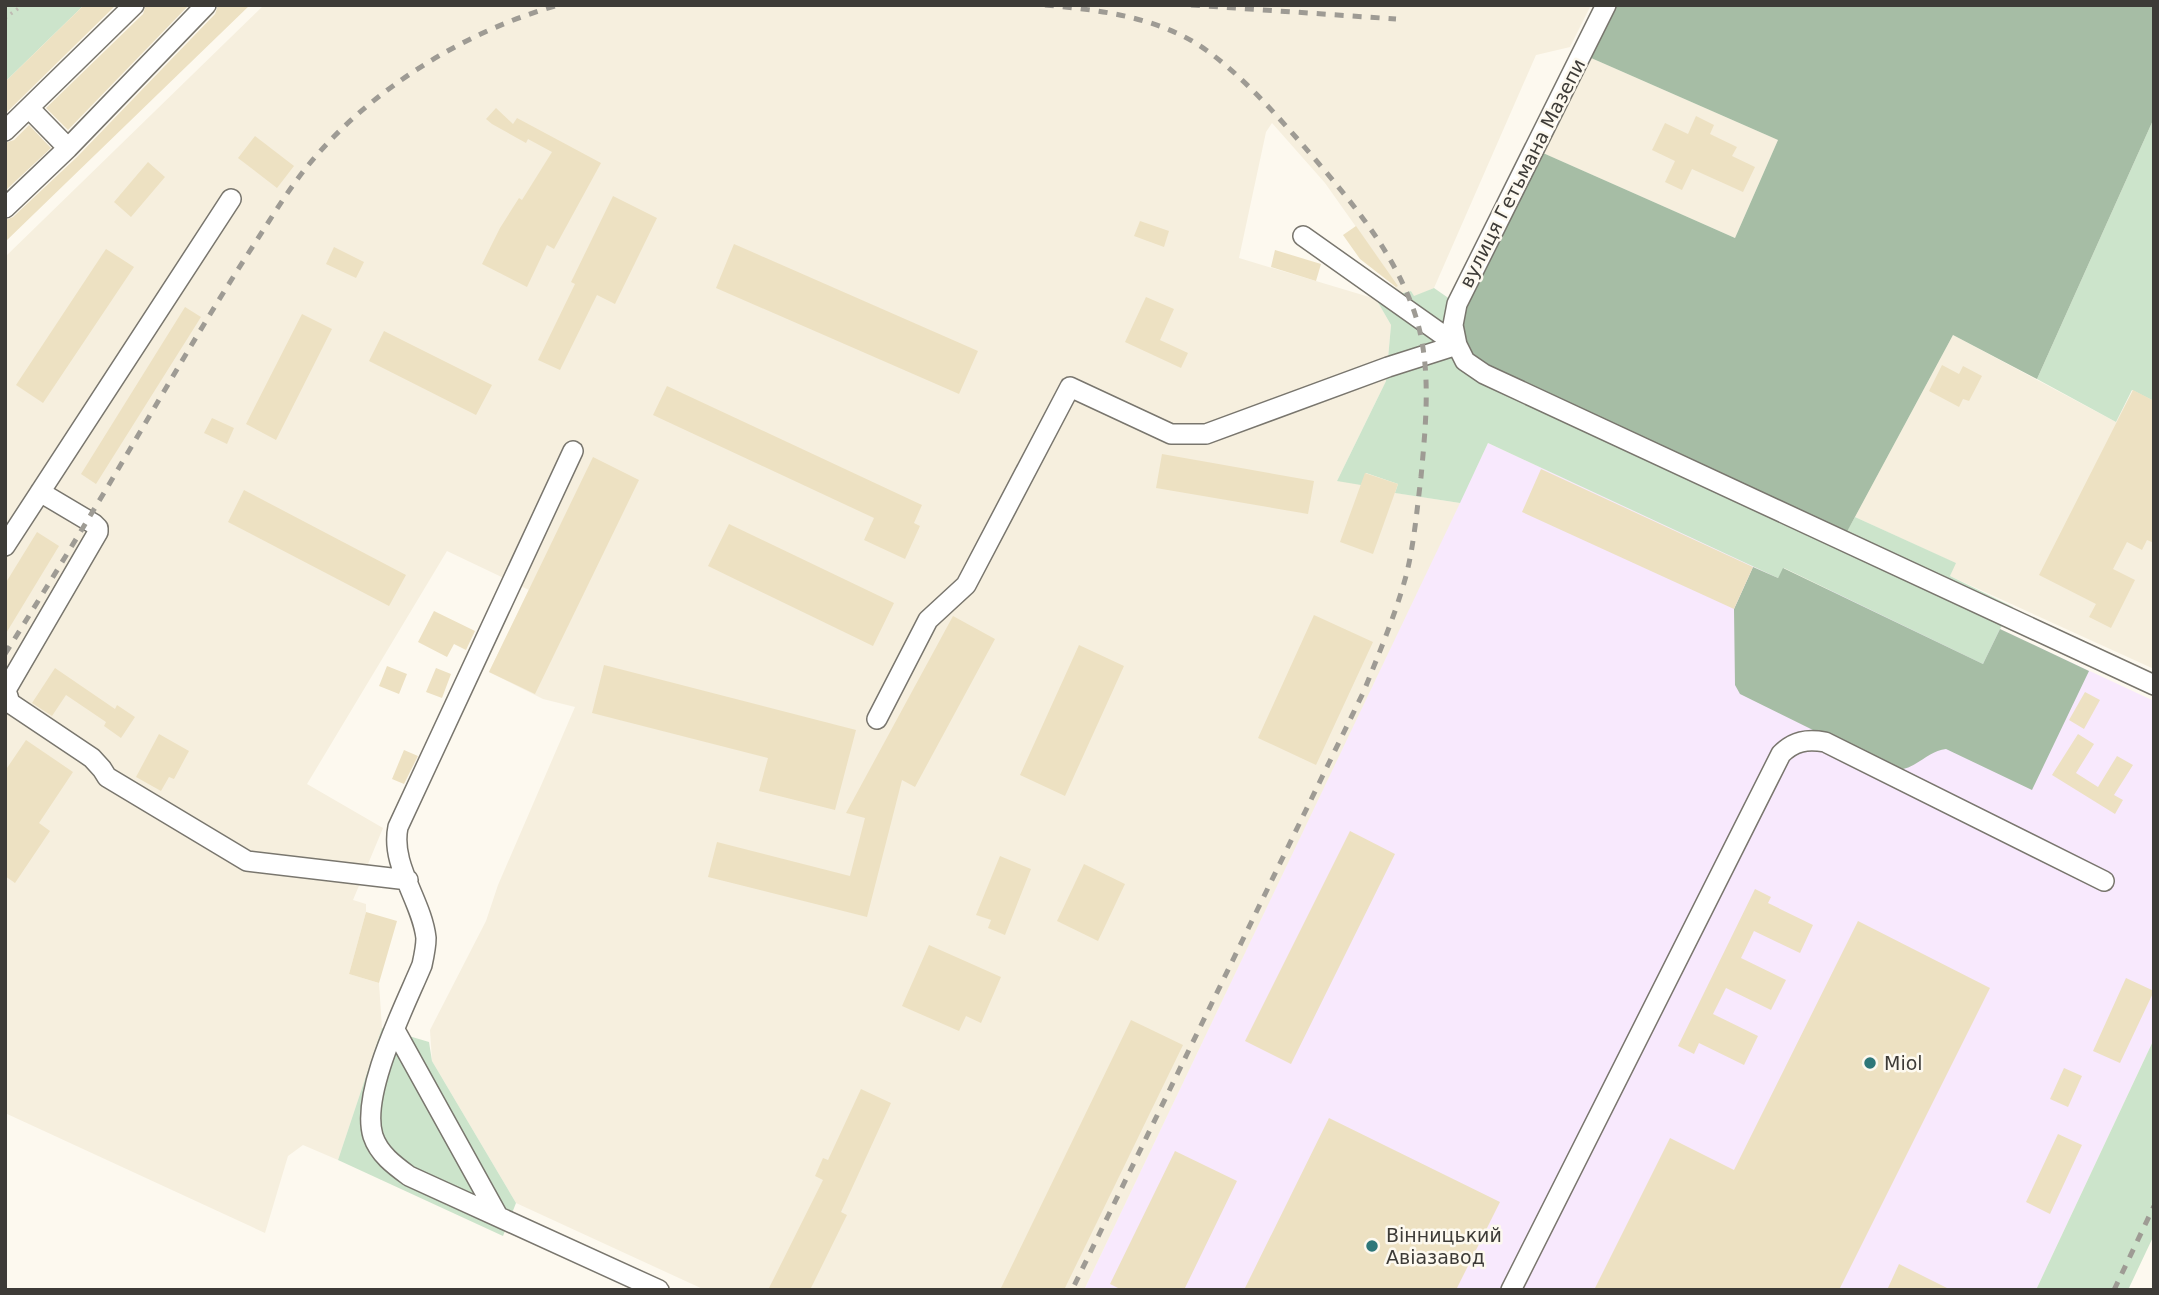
<svg xmlns="http://www.w3.org/2000/svg" width="2159" height="1295" viewBox="0 0 2159 1295" font-family="'DejaVu Sans',sans-serif">
	<style>
		.commercial { fill: #f8e9fd }
		.built { fill: #f6efde }
		.green { fill: #cce4cb }
		.forest { fill: #a6bda5 }
		.building { fill: #ede1c2 }
		.lines { fill: none; stroke-linecap: round; stroke-linejoin: round }
		.minor-casing { stroke: #79766e; stroke-width: 22 }
		.path { stroke: #bfbbb3; stroke-width: 3.5; stroke-dasharray: 2 5; stroke-linecap: butt }
		.minor { stroke: #fff; stroke-width: 19 }
		.rail { stroke: #9e9b94; stroke-width: 5; stroke-dasharray: 9 9; stroke-linecap: butt }
		.poi-dot { fill: #2e7779; stroke: #fdf9ef; stroke-width: 2.5 }
		.labels { text-anchor: middle; stroke-width: 5; stroke-linejoin: round; paint-order: stroke }
		.street-label { font-size: 19px; fill: #3d3b37; stroke: #fdf9ef }
		.poi-label { font-size: 19px; fill: #3d3b37; stroke: #fdf9ef; text-anchor: start }
	</style>
	<rect width="100%" height="100%" fill="#fdf9ef"/>
	<path class="commercial" d="M1488,443L1778,578L2000,629L2154,701V1039L2036,1290H1084Z"/>
	<path class="built" d="M264,5H1591L1570,47L1536,55L1434,288L1414,297L1411,291L1399,294L1383,265L1325,183L1272,123L1266,132L1239,258L1376,299L1391,325L1386,381L1337,481L1365,473L1398,484L1396,493L1460,503L1084,1290H705L516,1203L432,1061L430,1030L486,921L498,885L575,707L543,699L489,672L529,590L447,551L307,784L383,828L353,900L366,904V912L349,974L379,983L382,1028L338,1160L303,1145L288,1156L265,1233L5,1113V257Z
		M1582,54L1778,140L1735,238L1534,149Z
		M1953,335L2116,422L2133,390L2154,400V669L1950,576L1955,563L1855,517Z"/>
	<path class="green" d="M5,5H84L5,82Z
		M2154,118V401L2132,390L2116,422L2037,379Z
		M1390,285L1399,294L1411,291L1414,296L1434,288L1457,304L1842,540L1855,517L1956,563L1950,576L2013,607L2000,629L1983,664L1784,568L1778,578L1488,443L1460,503L1395,493L1398,484L1366,473L1361,485L1337,481L1386,381L1391,325L1376,299Z
		M382,1028L429,1042L432,1061L516,1203L503,1236L338,1160Z
		M2154,1039V1235L2128,1290H2036Z"/>
	<path class="forest" d="M1606,5H2154V118L2037,379L1953,335L1842,541L1461,354L1453,325L1534,149L1735,238L1778,140L1582,54Z
		M1753,567L1778,578L1783,568L1983,664L2000,629L2089,671L2032,790L1946,749C1926,751 1912,774 1892,769L1740,694L1735,685L1734,609Z"/>
	<path class="building" d="M84,5H116L5,114V82Z
		M146,5H189L68,130L46,108L143,14Z
		M218,5H250L5,242V220L13,217L77,157L215,14Z
		M496,108L513,124L517,118L601,163L554,249L547,245L527,287L482,264L500,228L519,198L522,200L552,152L528,139L526,143L492,124L486,119Z
		M1696,116L1714,125L1710,134L1737,147L1732,156L1755,167L1743,192L1692,169L1682,190L1665,182L1675,161L1652,150L1665,123L1688,134Z
		M29,125L51,148L5,191V143L14,140Z
		M255,136L294,166L277,188L238,158Z
		M148,162L165,177L131,217L114,202Z
		M613,196L657,218L615,304L597,295L560,370L538,360L575,284L571,282Z
		M1140,221L1169,231L1164,247L1134,236Z
		M1356,226L1398,286L1396,287L1360,259L1343,235Z
		M734,244L978,351L959,394L716,288Z
		M334,247L364,262L356,278L326,264Z
		M106,249L134,267L43,403L16,385Z
		M1275,250L1321,264L1316,281L1271,267Z
		M1146,297L1174,309L1160,340L1188,353L1181,368L1125,342Z
		M185,307L201,317L96,484L81,474Z
		M302,314L332,329L276,440L246,424Z
		M384,331L492,385L476,415L369,361Z
		M1942,365L1959,374L1963,366L1982,376L1969,401L1963,399L1959,407L1929,391Z
		M667,386L922,505L914,523L920,526L905,559L864,540L874,518L653,415Z
		M2133,390L2154,401V543L2147,540L2142,550L2127,542L2113,569L2135,580L2111,628L2089,617L2096,604L2039,575Z
		M212,418L234,428L227,444L204,433Z
		M1162,454L1314,481L1308,514L1156,488Z
		M593,457L639,480L535,694L489,672Z
		M1541,469L1753,567L1734,609L1522,512Z
		M1365,473L1398,484L1373,554L1340,542Z
		M244,490L406,575L389,606L228,522Z
		M729,524L894,603L873,646L708,566Z
		M37,532L59,546L5,635V584Z
		M434,611L475,631L466,650L454,644L447,657L418,642Z
		M1314,615L1373,642L1316,765L1258,738Z
		M953,616L995,639L915,787L902,780L867,917L708,877L717,842L850,876L865,818L846,813Z
		M1079,645L1124,666L1065,796L1020,775Z
		M604,665L856,730L835,810L759,791L768,758L592,713Z
		M387,666L407,674L399,694L379,686Z
		M55,668L115,709L117,705L135,717L121,738L104,726L106,722L66,695L52,716L32,703Z
		M436,668L451,674L442,698L426,692Z
		M2085,692L2100,700L2084,729L2069,720Z
		M159,734L189,751L174,779L169,777L161,791L136,777Z
		M2078,734L2094,744L2076,773L2098,787L2117,756L2133,765L2114,795L2123,800L2115,814L2052,775Z
		M26,740L73,772L39,823L50,831L15,883L5,876V771Z
		M404,750L418,756L404,784L392,779Z
		M1350,831L1395,854L1291,1064L1245,1041Z
		M1000,856L1031,869L1005,935L988,928L991,920L976,915Z
		M1084,864L1125,884L1098,941L1057,921Z
		M1755,889L1771,897L1768,903L1813,925L1800,953L1754,931L1741,958L1786,980L1771,1010L1726,988L1713,1014L1758,1036L1744,1065L1699,1043L1694,1054L1678,1046Z
		M366,912L397,921L379,983L349,974Z
		M1858,921L1990,988L1839,1290H1594L1670,1138L1734,1170Z
		M929,945L1001,977L981,1023L966,1016L959,1031L902,1006Z
		M2126,978L2154,991L2120,1063L2093,1051Z
		M1131,1020L1183,1045L1064,1290H1000Z
		M2064,1068L2082,1076L2068,1107L2050,1099Z
		M861,1089L891,1103L841,1212L847,1215L810,1290H768L823,1180L815,1176L823,1158L828,1160Z
		M1329,1118L1500,1202L1456,1290H1244Z
		M2058,1134L2082,1145L2050,1214L2026,1202Z
		M1175,1151L1237,1181L1184,1290H1122L1110,1284Z
		M1899,1264L1951,1290H1887Z"/>
	<g class="lines">
		<g class="minor-casing">
			<path id="minor" d="M29,108L68,148
				M5,131L134,5
				M5,208L68,148L206,5
				M1303,236L1457,345L1465,361L1484,374L2154,685
				M1457,345L1453,325L1457,304L1606,5
				M573,451L398,827C390,865 422,901 426,938C426,947 424,956 422,965C405,1006 360,1093 373,1136C379,1154 394,1165 409,1176L659,1290
				M40,492L94,524L98,528V532L6,690L10,703L92,758L102,769L107,777L247,861L408,880
				M5,546L231,199
				M877,719L928,620L966,585L1070,387L1171,434H1206L1388,367L1457,345
				M395,1030L498,1216
				M1511,1290L1781,754C1794,741 1807,739 1825,742L2104,881"/>
		</g>
		<path class="path" d="M5,18L23,5"/>
		<use href="#minor" class="minor"/>
		<path class="rail" d="M1045,5C1100,10 1160,17 1206,50C1240,74 1273,111 1301,143C1345,194 1393,248 1415,314C1432,366 1426,422 1421,477C1417,509 1414,545 1406,576C1395,616 1379,653 1364,691L1072,1290
			M1191,5L1396,19
			M5,654C56,573 105,492 153,410C186,354 219,298 255,243C270,220 285,195 302,173C363,94 463,31 559,5
			M2114,1290L2154,1206"/>
	</g>
	<g class="poi-dot">
		<circle cx="1870" cy="1063" r="7"/>
		<circle cx="1372" cy="1246" r="7"/>
	</g>
	<g class="labels">
		<g class="street-label">
			<text transform="translate(1522 173) rotate(-63)" y="7">вулиця Гетьмана Мазепи</text>
		</g>
		<g class="poi-label">
			<text x="1884" y="1070">Miol</text>
			<text x="1386" y="1242">Вінницький<tspan x="1386" dy="22">Авіазавод</tspan></text>
		</g>
	</g>
	<rect width="2159" height="1295" fill="none" stroke="#3d3b37" stroke-width="14"/>
</svg>
